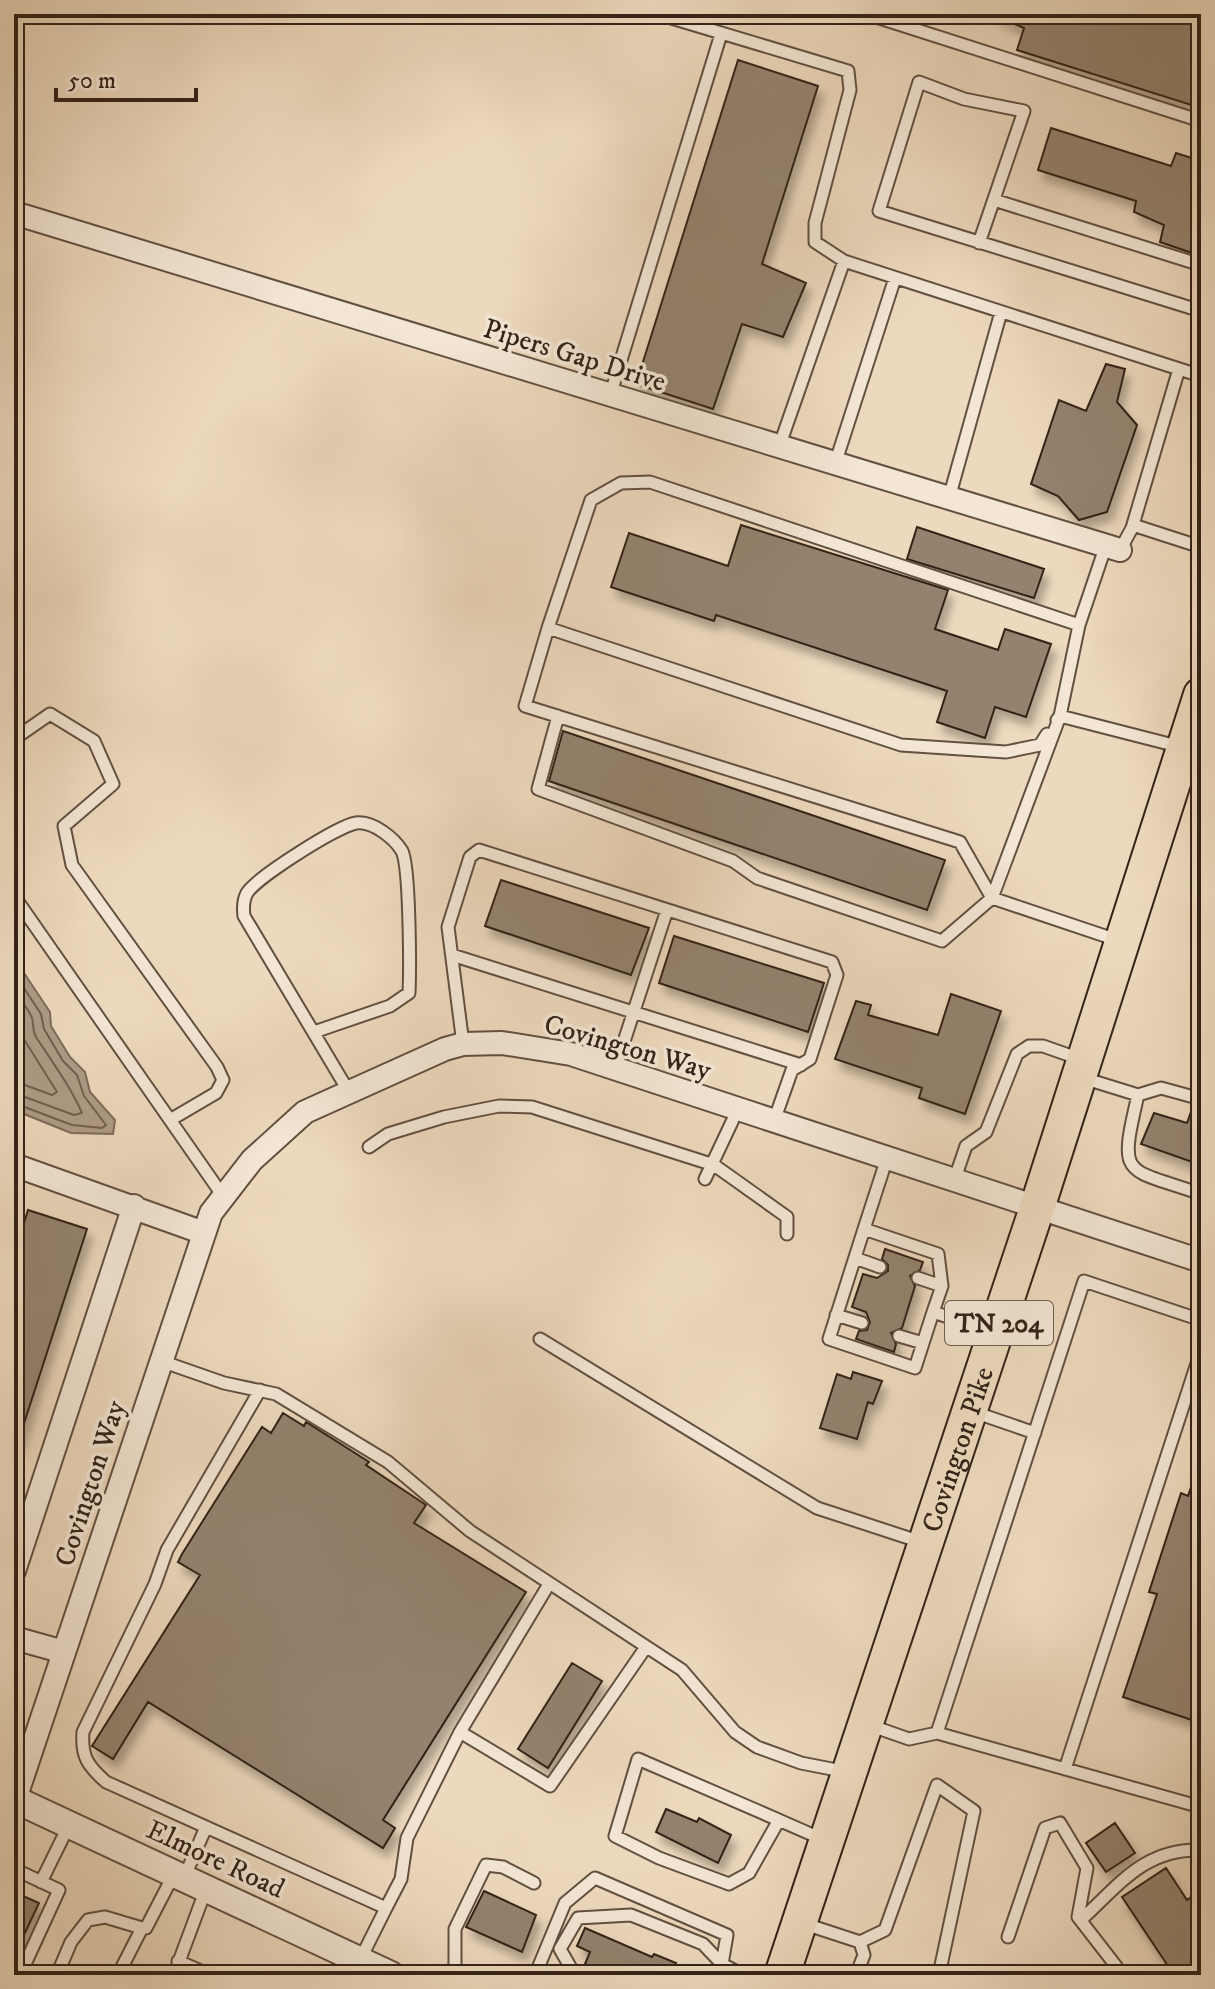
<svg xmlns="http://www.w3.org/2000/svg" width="1215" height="1989" viewBox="0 0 1215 1989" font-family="'IM FELL DW Pica',serif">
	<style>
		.water { fill: #ae9b85; stroke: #7d6b59; stroke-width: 2 }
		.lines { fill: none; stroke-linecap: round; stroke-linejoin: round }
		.shore { stroke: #705f4e; stroke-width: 2 }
		.building { fill: #94826e; stroke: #332318; stroke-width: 2; filter: url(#shadow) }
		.service-casing { stroke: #625041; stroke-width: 15 }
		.minor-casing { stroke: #625041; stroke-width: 26 }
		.tertiary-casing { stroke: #625041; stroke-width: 30 }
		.primary-casing { stroke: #332318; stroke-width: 38 }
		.service { stroke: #f3e6d4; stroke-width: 11 }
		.minor { stroke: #f3e6d4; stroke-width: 22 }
		.tertiary { stroke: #f3e6d4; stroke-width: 26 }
		.primary { stroke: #edd9bd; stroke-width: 34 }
		.labels { text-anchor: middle; stroke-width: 7; stroke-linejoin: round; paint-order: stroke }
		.shield { fill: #f3e6d4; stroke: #6d5e50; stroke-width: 2 }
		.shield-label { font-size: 26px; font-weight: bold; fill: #332318 }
		.street-label { font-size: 28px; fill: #332318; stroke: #f3e6d4 }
	</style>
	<defs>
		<filter id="shadow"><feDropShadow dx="5" dy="9" stdDeviation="4" flood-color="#0004"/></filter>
	</defs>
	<rect width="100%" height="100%" fill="#edd9bd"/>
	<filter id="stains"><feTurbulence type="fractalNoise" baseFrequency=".0025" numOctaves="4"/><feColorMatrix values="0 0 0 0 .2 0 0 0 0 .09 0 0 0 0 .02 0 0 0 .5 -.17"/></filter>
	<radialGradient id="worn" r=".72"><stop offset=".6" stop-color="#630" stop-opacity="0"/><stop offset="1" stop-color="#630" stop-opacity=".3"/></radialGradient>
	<path class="water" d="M14,958L50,1012L51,1026L70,1057L85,1072L90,1092L115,1120L113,1134L71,1133L14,1110Z"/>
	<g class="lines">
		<path class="shore" d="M14,973L41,1014L44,1029L63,1061L77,1075L84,1096L106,1125L102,1128L72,1125L14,1103
			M14,991C19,999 29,1009 32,1018C34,1024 32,1030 36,1037C53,1063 70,1086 82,1113L74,1115L14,1093
			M14,1012L25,1041L57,1092L52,1095L14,1081"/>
	</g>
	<path class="building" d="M992,14H1184L1183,17L1201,23V108L1017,50L1024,28Z
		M738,60L818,86L762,264L806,283L783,337L742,324L713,409L636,384Z
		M1051,128L1171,166L1176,153L1201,161V256L1160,242L1164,225L1134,212L1136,201L1038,170Z
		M1106,364L1125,369L1117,402L1137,425L1107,512L1079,520L1058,496L1031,484L1059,400L1086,411Z
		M741,525L948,590L935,629L998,650L1005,629L1051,644L1026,717L995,707L985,738L937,722L947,691L716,615L714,621L611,587L629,533L728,566Z
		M917,527L1044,569L1034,598L907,559Z
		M563,731L945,860L927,910L549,781Z
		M501,880L649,928L631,975L485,926Z
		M674,936L824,983L808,1032L659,983Z
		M951,994L1001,1011L965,1114L919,1098L922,1088L835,1059L856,1001L871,1005L868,1015L938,1035Z
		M1193,1106L1201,1107V1165L1141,1144L1154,1113L1187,1123Z
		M28,1210L87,1229L17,1445L14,1444V1255Z
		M885,1249L923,1262L920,1270L910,1276L915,1286L902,1328L891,1333L896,1344L894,1352L856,1339L859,1331L867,1330L870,1322L866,1312L852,1307L863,1274L877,1278L888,1271V1265L882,1259Z
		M853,1372L882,1381L873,1404L868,1402L857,1439L820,1428L837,1374L851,1379Z
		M283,1413L304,1426L306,1422L369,1462L366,1465L426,1505L414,1523L526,1592L383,1820L395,1828L383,1848L148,1702L113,1759L92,1746L200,1575L178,1562L182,1554L262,1427L271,1433Z
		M1198,1466L1201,1467V1723L1123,1697L1157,1594L1149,1592L1181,1493L1188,1496Z
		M572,1663L602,1681L548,1768L518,1749Z
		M666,1809L697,1822L699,1818L731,1835L718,1863L656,1832Z
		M1115,1823L1135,1853L1106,1872L1086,1843Z
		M1166,1868L1187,1900L1201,1890V1975H1174L1122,1897Z
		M484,1891L536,1915L522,1952L466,1927Z
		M14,1892L39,1903L14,1956Z
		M585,1928L652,1957L654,1954L676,1963L670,1975H598L600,1970L585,1964L590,1952L577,1946Z"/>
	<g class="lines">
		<g class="service-casing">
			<path id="service" d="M658,14L848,71L850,90L815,223V242L844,261L1201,376
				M867,14L1201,121
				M994,200L1201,265
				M979,243L1024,111L964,99L919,82L879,211L1201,311
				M610,396L721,34
				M779,447L844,261
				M835,464L895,278
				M949,498L1001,312
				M1133,525L1201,547
				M1120,550L1132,528L1179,369
				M1079,625L1106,545
				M548,628L591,500L621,483L650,482L1079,625L1060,716L992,898L942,941L757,878L733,861L538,789L558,716
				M1057,720L1060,716L1181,747
				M1047,734L1040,745L1006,752L901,745L548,628L525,706L960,842L992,898L1117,940
				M14,739L50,714L94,741L113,784L64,826L72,865L217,1067L223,1080L216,1093L170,1120
				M14,896L223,1196
				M452,955L801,1065
				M314,1032L390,1006L409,993C410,970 410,867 402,851C394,838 373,821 356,823C338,826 257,877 247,893C243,900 243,908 244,916L349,1092
				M463,1044L448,927L470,857L479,850L832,962L837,975L810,1059L792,1070L774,1121
				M615,1069L667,910
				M1083,1078L1138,1095L1161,1088L1201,1099
				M1138,1095C1118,1180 1124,1167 1201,1194
				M369,1147L388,1134L444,1117L499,1106L532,1107L714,1165L787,1217V1234
				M887,1158L864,1229L938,1254L942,1286L933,1312L991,1331
				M705,1179L738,1109
				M954,1181L966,1146L986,1132L1017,1054L1029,1046H1043L1080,1059
				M864,1229L829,1339L915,1368L933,1312
				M855,1258L880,1267
				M918,1278L942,1286
				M836,1315L862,1323
				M1201,1320L1084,1281L937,1733L1201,1807
				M899,1336L923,1343
				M540,1339L817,1508L921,1542
				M161,1361L224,1383L276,1394L388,1462L470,1531L682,1670L735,1732L757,1747L801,1763L847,1772
				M260,1390L167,1550L155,1584L83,1732C81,1757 88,1766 106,1782L386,1908L360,1960
				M971,1411L1035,1433
				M549,1584L460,1732L550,1786L646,1647
				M869,1725L909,1739L937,1733
				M1065,1769L1201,1351
				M779,1820L749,1873L729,1884L659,1858L615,1836L638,1759C700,1786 761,1812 822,1839
				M14,1869L59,1890L20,1975
				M184,1878L206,1827
				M41,1882L69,1825
				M386,1908L401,1879L407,1838L460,1732
				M1081,1920C1119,1885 1145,1848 1201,1850
				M802,1923L860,1942L864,1955L856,1975
				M1008,1937L1045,1828L1060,1823L1087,1868L1078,1917L1116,1966L1106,1975
				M860,1942L885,1930L937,1785L974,1811L940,1970L952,1975
				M178,1961L210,1975
				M536,1973L565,1903L595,1878L727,1935L722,1964
				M57,1975L71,1942L88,1920L105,1917L142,1928
				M118,1975L142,1928H146L174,1874
				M174,1975L206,1889
				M451,1975L455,1964V1929L486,1865L503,1867L534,1883
				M584,1975L572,1970L560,1949L578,1918L631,1915L703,1944L722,1964
				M716,1975L722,1964L743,1975"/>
		</g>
		<g class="minor-casing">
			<path id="minor" d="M14,213L1120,550
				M14,1165L204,1233
				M14,1571L134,1206
				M14,1638L64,1652
				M15,1799L211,1213L252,1160L305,1112L445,1049L463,1044L502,1043L571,1054L1201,1261"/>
		</g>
		<g class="tertiary-casing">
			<path id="tertiary" d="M14,1799L391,1975"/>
		</g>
		<g class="primary-casing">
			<g id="primary">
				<path id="s1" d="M782,1975L1037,1208L1201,695"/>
			</g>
		</g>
		<use href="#service" class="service"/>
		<use href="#minor" class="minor"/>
		<use href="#tertiary" class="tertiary"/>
		<use href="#primary" class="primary"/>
	</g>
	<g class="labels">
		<rect class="shield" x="945" y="1301" width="108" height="44" rx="6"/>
		<g class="shield-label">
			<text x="999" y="1332">TN 204</text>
		</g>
		<g class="street-label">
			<text transform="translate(575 354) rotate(17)" y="10">Pipers Gap Drive</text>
			<text transform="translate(628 1046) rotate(16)" y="10">Covington Way</text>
			<text dy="10" stroke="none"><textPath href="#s1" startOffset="554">Covington Pike</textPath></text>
			<text transform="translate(89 1483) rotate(-72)" y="10">Covington Way</text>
			<text transform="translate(216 1858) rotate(25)" y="10">Elmore Road</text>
		</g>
	</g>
	<rect width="1215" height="1989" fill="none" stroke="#edd9bd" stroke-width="48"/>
	<rect x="16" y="16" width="1183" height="1957" fill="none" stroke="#332318" stroke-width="4"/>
	<rect x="24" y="24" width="1167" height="1941" fill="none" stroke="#332318" stroke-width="2"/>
	<path d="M56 88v12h140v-12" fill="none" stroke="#332318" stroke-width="4"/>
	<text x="68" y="88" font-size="24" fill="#332318" stroke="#f3e6d4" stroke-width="6" paint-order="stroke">50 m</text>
	<rect width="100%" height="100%" filter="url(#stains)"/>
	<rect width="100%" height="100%" fill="url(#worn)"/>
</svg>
